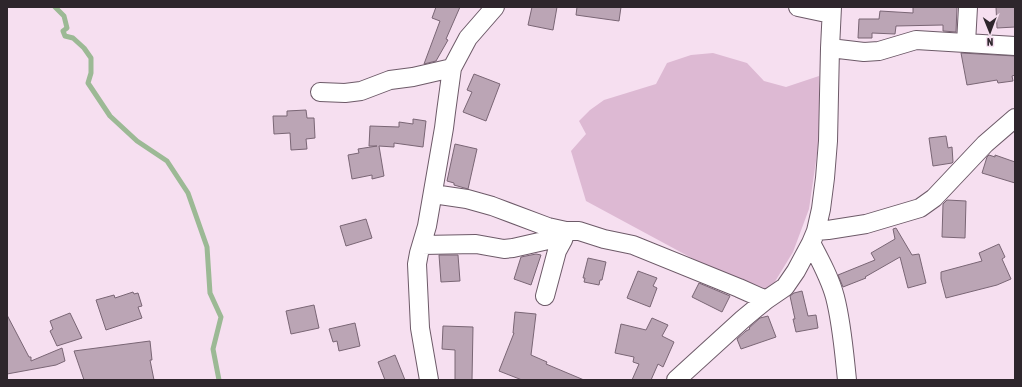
<svg xmlns="http://www.w3.org/2000/svg" width="1022" height="387" viewBox="0 0 1022 387" font-family="'Asap Condensed',sans-serif">
	<style>
		.green { fill: #ddb9d3 }
		.lines { fill: none; stroke-linecap: round; stroke-linejoin: round }
		.stream { stroke: #9cb995; stroke-width: 5 }
		.building { fill: #bba5b5; stroke: #7a6675 }
		.minor-casing { stroke: #6d5a68; stroke-width: 20 }
		.minor { stroke: #fff; stroke-width: 18 }
	</style>
	<rect width="100%" height="100%" fill="#f6dff0"/>
	<path class="green" d="M713,53L747,63L764,81L786,87L819,76V140L809,209L793,252L768,293L712,269L586,201L571,151L586,134L579,121L590,110L604,100L656,84L667,63L691,55Z"/>
	<g class="lines">
		<path class="stream" d="M55,7L64,16L67,28L63,31L65,36L73,38L84,48L91,58V73L88,83L110,116L137,141L167,161L188,193L207,247L210,293L221,317L213,349L219,380"/>
	</g>
	<path class="building" d="M436,7H460L446,39L448,40L436,61L424,64L440,21L432,18Z
		M532,7H557L553,30L528,25Z
		M577,7H621L619,21L576,15Z
		M913,7H957L956,32L943,31V25L896,26L895,34L872,33V38H858L859,19H879L880,11L913,13Z
		M996,7H1015V27L997,28Z
		M961,53L1015,56V75L1012,76L1013,81L998,83L997,80L967,85Z
		M474,74L500,84L486,121L463,112L472,92L467,90Z
		M306,110L307,118H314L315,138L306,139L307,149L291,150L290,133L274,134L273,116H287V111Z
		M413,119L426,121L423,147L394,143V147L379,146L384,176L372,179V175L352,179L348,155L359,153L358,149L377,146H369L370,126L399,127V122L413,124Z
		M946,136L948,148L952,147L953,162L952,163L933,166L929,138Z
		M455,144L477,149L468,189L454,185V183L447,181Z
		M989,155L995,157V155L1015,162V183L982,173L987,157Z
		M947,200L966,201L965,238L942,237L943,204Z
		M366,219L372,238L346,246L340,226Z
		M896,228L912,255L919,254L926,283L908,288L900,257L865,277L866,278L843,287L838,275L875,260L871,253L895,239L893,229Z
		M999,244L1005,257L1002,259L1011,279L997,285L946,298L941,279V272L982,261L979,253Z
		M536,254L541,255L531,285L514,279L521,257Z
		M439,255H458L460,281L441,282Z
		M588,258L606,262L602,280H600L599,285L584,282L585,278H583Z
		M638,271L657,278L653,286L657,288L650,307L627,298Z
		M699,283L730,296L722,312L692,297Z
		M802,291L808,316L816,315L818,328L796,332L793,319H795L790,296L794,293Z
		M133,292L134,294L138,293L142,306L138,307L142,318L106,330L96,300L114,295L115,298Z
		M314,305L319,328L291,334L286,311Z
		M515,312L536,314L531,355L547,362L546,364L584,380H522L499,371L514,333H513Z
		M70,313L82,338L57,346L50,331L53,329L50,321Z
		M7,315L29,357H31V361L62,348L65,361L56,365L7,374Z
		M768,316L776,337L741,349L737,339L746,331L750,329L749,328L760,318Z
		M652,318L668,325L662,336L674,342L663,367L658,364L651,380H632L639,364L633,362L634,357L615,353L621,324L646,330Z
		M355,323L360,346L339,351L337,341L333,342L329,329Z
		M443,326L473,327L472,380H455V350L442,349Z
		M150,341L152,360H150L154,380H84L74,351Z
		M395,355L405,380H385L378,362Z"/>
	<g class="lines">
		<g class="minor-casing">
			<path id="minor" d="M798,7L831,14
				M966,43L968,7
				M830,48L864,52L879,51L916,40L1015,46
				M320,92L345,93L361,91L390,80L413,77L452,68
				M433,194L467,199L492,206L548,227L566,231H579L604,239L633,245L739,288L766,300
				M816,231L828,230L866,224L920,208L934,198L985,144L1015,118
				M811,243C820,260 830,278 835,297C842,324 844,352 847,380
				M422,245L476,244L504,249L513,248L548,240L566,231
				M545,296L557,251L563,240L566,231
				M429,380L420,328L417,264L419,253L427,226L444,128L446,112L452,68L468,38L495,7
				M676,380L743,319L766,300L785,287L796,271L811,243L816,231L821,209L825,178L828,141L830,48L832,7"/>
		</g>
		<use href="#minor" class="minor"/>
	</g>
	<rect width="1022" height="387" fill="none" stroke="#2e262c" stroke-width="16"/>
	<g transform="translate(990 32) rotate(179)" stroke="#f6dff0" stroke-width="3" paint-order="stroke">
	<path d="M0-3L7 15L0 10L-7 15Z" fill="#2e262c"/>
	<text y="-6" font-size="11" font-weight="bold" text-anchor="middle" fill="#2e262c">N</text>
	</g>
</svg>
